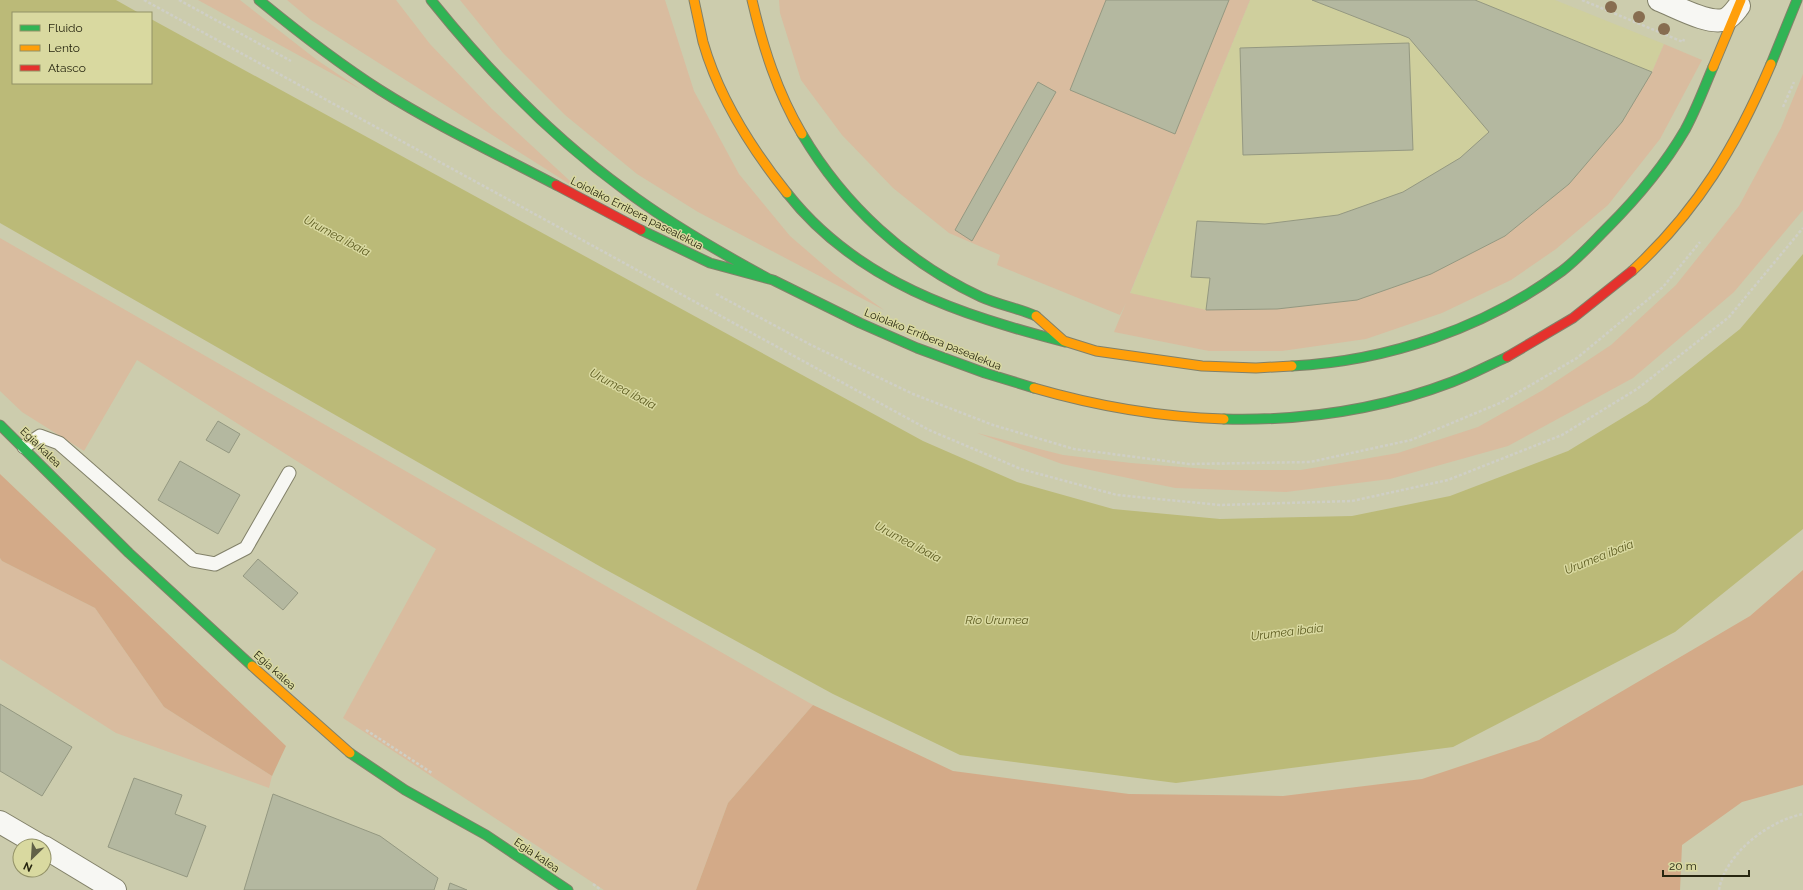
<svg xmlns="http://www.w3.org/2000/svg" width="1803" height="890" viewBox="0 0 1803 890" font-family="Raleway,sans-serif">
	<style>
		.built { fill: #cfcf9d }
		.green { fill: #d9bc9f }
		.forest { fill: #d3aa88 }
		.water { fill: #bbba78 }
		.building { fill: #b4b8a0; stroke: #949881 }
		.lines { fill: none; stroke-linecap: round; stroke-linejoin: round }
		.lane-casing { stroke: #828169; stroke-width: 15 }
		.street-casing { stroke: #828169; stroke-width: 24 }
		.fast-casing { stroke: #828169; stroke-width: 11 }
		.slow-casing { stroke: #828169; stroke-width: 11 }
		.jam-casing { stroke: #828169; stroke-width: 11 }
		.path { stroke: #cfcfc5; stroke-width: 2.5; stroke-dasharray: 3 2; stroke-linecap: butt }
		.lane { stroke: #f7f7f3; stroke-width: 13 }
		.street { stroke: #f7f7f3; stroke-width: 22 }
		.fast { stroke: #30b455; stroke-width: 9 }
		.slow { stroke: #ff9f0a; stroke-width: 9 }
		.jam { stroke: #e5322d; stroke-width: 9 }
		.tree { fill: #876d50 }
		.labels { text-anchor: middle; stroke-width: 3; stroke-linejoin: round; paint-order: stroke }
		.street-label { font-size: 11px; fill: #272610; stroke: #d9d9a0 }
		.water-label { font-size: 12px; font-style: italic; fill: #5c5b1f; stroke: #d9d9a0 }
	</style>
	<rect width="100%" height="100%" fill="#ccccad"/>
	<path class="built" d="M1250,0H1555L1664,44L1652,72L1622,122L1569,184L1505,236L1431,274L1357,300L1277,309L1206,310L1130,294Z"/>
	<path class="green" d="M198,0H240L317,60L360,89Z
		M287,0H396L430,44L492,109L582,192L311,20Z
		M460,0H665L694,91L739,174L790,236L834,274L884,310L698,212L637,174L565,115L503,53Z
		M779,0H1250L1130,293L1206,310L1277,309L1357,300L1431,274L1505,236L1569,184L1622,122L1652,72L1664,44L1702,60L1660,139L1608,205L1556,249L1511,280L1442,313L1366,339L1282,351H1209L1114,332L1126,303L1120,315L997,265L1000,255L949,233L893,188L842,135L801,80L780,13Z
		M1803,74V210L1734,292L1633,378L1508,446L1390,479L1286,492L1175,488L1062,464L977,433L1063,455L1131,463L1219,470H1301L1398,453L1478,427L1543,390L1611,345L1676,285L1739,206L1781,128Z
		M0,238L813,705L728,803L696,890H604L343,718L436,549L137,360L84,451L22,412L0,391Z
		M0,558L2,561L95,608L164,707L272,776L269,788L116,733L0,659Z"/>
	<path class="forest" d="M0,474L286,746L272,776L164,707L95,608L2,561L0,558Z
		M1803,570V785L1742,802L1682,845L1680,890H696L728,803L813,705L953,771L1129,794L1283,796L1422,779L1539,740L1750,616Z"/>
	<path class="water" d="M0,0H116L139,13H13V83H151V19L923,441L1017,482L1113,509L1220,519L1352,516L1450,496L1568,451L1647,403L1740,329L1803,254V529L1675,632L1453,747L1176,783L960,755L833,694L601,567L0,223Z"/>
	<path class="building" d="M1106,0H1229L1175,134L1070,90Z
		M1312,0H1475L1652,72L1622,122L1569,184L1505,236L1431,274L1357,300L1277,309L1206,310L1210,278L1191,277L1197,221L1265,224L1338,215L1403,192L1460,158L1489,132L1409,38Z
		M1409,43L1413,150L1243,155L1240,48Z
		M1038,82L1056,92L972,241L955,230Z
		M218,421L240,434L229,453L206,440Z
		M180,461L240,495L218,534L158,500Z
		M258,559L298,593L283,610L243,576Z
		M0,704L72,747L42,796L0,771Z
		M134,778L182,795L175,814L206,826L187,877L108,847Z
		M273,794L380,836L438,878L434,890H244Z
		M450,883L467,890H448Z"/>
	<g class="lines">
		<g class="lane-casing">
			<path id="lane" d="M24,447L40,436L59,443L193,560L215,564L246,548L289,473"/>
		</g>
		<g class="street-casing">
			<path id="street" d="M1659,0C1675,6 1710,26 1726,19C1732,16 1735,11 1739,6
				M0,822L41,846
				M44,847L115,890"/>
		</g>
		<g class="fast-casing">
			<path id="fast" d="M259,0C298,32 338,63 380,90C437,126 497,154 556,185
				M431,0C488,71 551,136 625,190C670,224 719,252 769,279
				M1771,64L1797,0
				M802,134C844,205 906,262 981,297C999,305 1018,308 1036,316
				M787,193C857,282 961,315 1065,342
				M641,230L710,263L773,280L860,323L917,348L985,373L1034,388
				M1292,366C1388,361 1485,328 1562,271C1579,258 1593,242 1608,227C1637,198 1664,166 1685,130C1696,110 1704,88 1713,67
				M1224,419C1301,421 1379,410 1452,382C1471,375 1489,365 1507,357
				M0,425L129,553L252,666
				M350,753L405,790L486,835L568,890"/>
		</g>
		<g class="slow-casing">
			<path id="slow" d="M694,0C697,14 700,28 703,42C719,98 751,148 787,193
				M752,0C763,47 777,92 802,134
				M1713,67L1741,0
				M1632,271C1698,210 1736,146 1771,64
				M1036,316L1064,341L1096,351L1202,366L1256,368L1292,366
				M1034,388C1096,406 1159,417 1224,419
				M252,666L350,753"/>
		</g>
		<g class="jam-casing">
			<path id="jam" d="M556,185L641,230
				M1507,357L1573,318L1632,271"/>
		</g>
		<path class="path" d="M144,0L929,430L1021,469L1117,495L1220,505L1352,501L1448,480L1562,435L1637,389L1729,317L1803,228
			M179,0L291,61
			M1582,0L1683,42L1684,39
			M1783,107L1794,82
			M716,294L811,345L913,394L993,425L1074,449L1189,464L1310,462L1411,440L1500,403L1577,358L1663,287L1700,242
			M366,730L432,773
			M593,884L601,890
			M1719,890C1725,854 1768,821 1803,814"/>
		<use href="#lane" class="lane"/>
		<use href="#street" class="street"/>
		<use href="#fast" class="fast"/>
		<use href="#slow" class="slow"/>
		<use href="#jam" class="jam"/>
	</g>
	<g class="tree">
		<circle cx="1611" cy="7" r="6"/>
		<circle cx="1639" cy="17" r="6"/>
		<circle cx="1664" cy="29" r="6"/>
	</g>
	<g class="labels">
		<g class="street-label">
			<text transform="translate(637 213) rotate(27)" y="4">Loiolako Erribera pasealekua</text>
			<text transform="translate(933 339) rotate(22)" y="4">Loiolako Erribera pasealekua</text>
			<text transform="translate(41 447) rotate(44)" y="4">Egia kalea</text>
			<text transform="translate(275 670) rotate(42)" y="4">Egia kalea</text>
			<text transform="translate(537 855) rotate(34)" y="4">Egia kalea</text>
		</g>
		<g class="water-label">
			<text transform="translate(337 236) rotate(28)" y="4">Urumea ibaia</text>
			<text transform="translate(623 389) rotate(28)" y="4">Urumea ibaia</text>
			<text transform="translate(908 542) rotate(28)" y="4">Urumea ibaia</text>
			<text transform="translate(1599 557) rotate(-22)" y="4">Urumea ibaia</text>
			<text x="997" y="624">Río Urumea</text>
			<text transform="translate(1287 632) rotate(-7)" y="4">Urumea ibaia</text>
		</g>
	</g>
	<rect x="12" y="12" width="140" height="72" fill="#d9d9a0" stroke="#929166"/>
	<rect x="20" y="25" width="20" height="6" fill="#30b455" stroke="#929166"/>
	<text x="48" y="32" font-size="12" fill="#272610">Fluido</text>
	<rect x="20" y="45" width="20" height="6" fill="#ff9f0a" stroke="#929166"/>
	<text x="48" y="52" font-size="12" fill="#272610">Lento</text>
	<rect x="20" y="65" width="20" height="6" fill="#e5322d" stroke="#929166"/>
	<text x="48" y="72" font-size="12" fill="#272610">Atasco</text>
	<g transform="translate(32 858) rotate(205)"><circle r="19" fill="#d9d9a0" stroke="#929166"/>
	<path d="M0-3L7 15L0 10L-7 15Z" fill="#616047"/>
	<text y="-6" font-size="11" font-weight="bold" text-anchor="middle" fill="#272610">N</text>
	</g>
	<path d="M1663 870v6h86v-6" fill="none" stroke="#272610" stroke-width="2"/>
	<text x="1669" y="870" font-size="12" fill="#272610" stroke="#d9d9a0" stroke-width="3" paint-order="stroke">20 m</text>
</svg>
